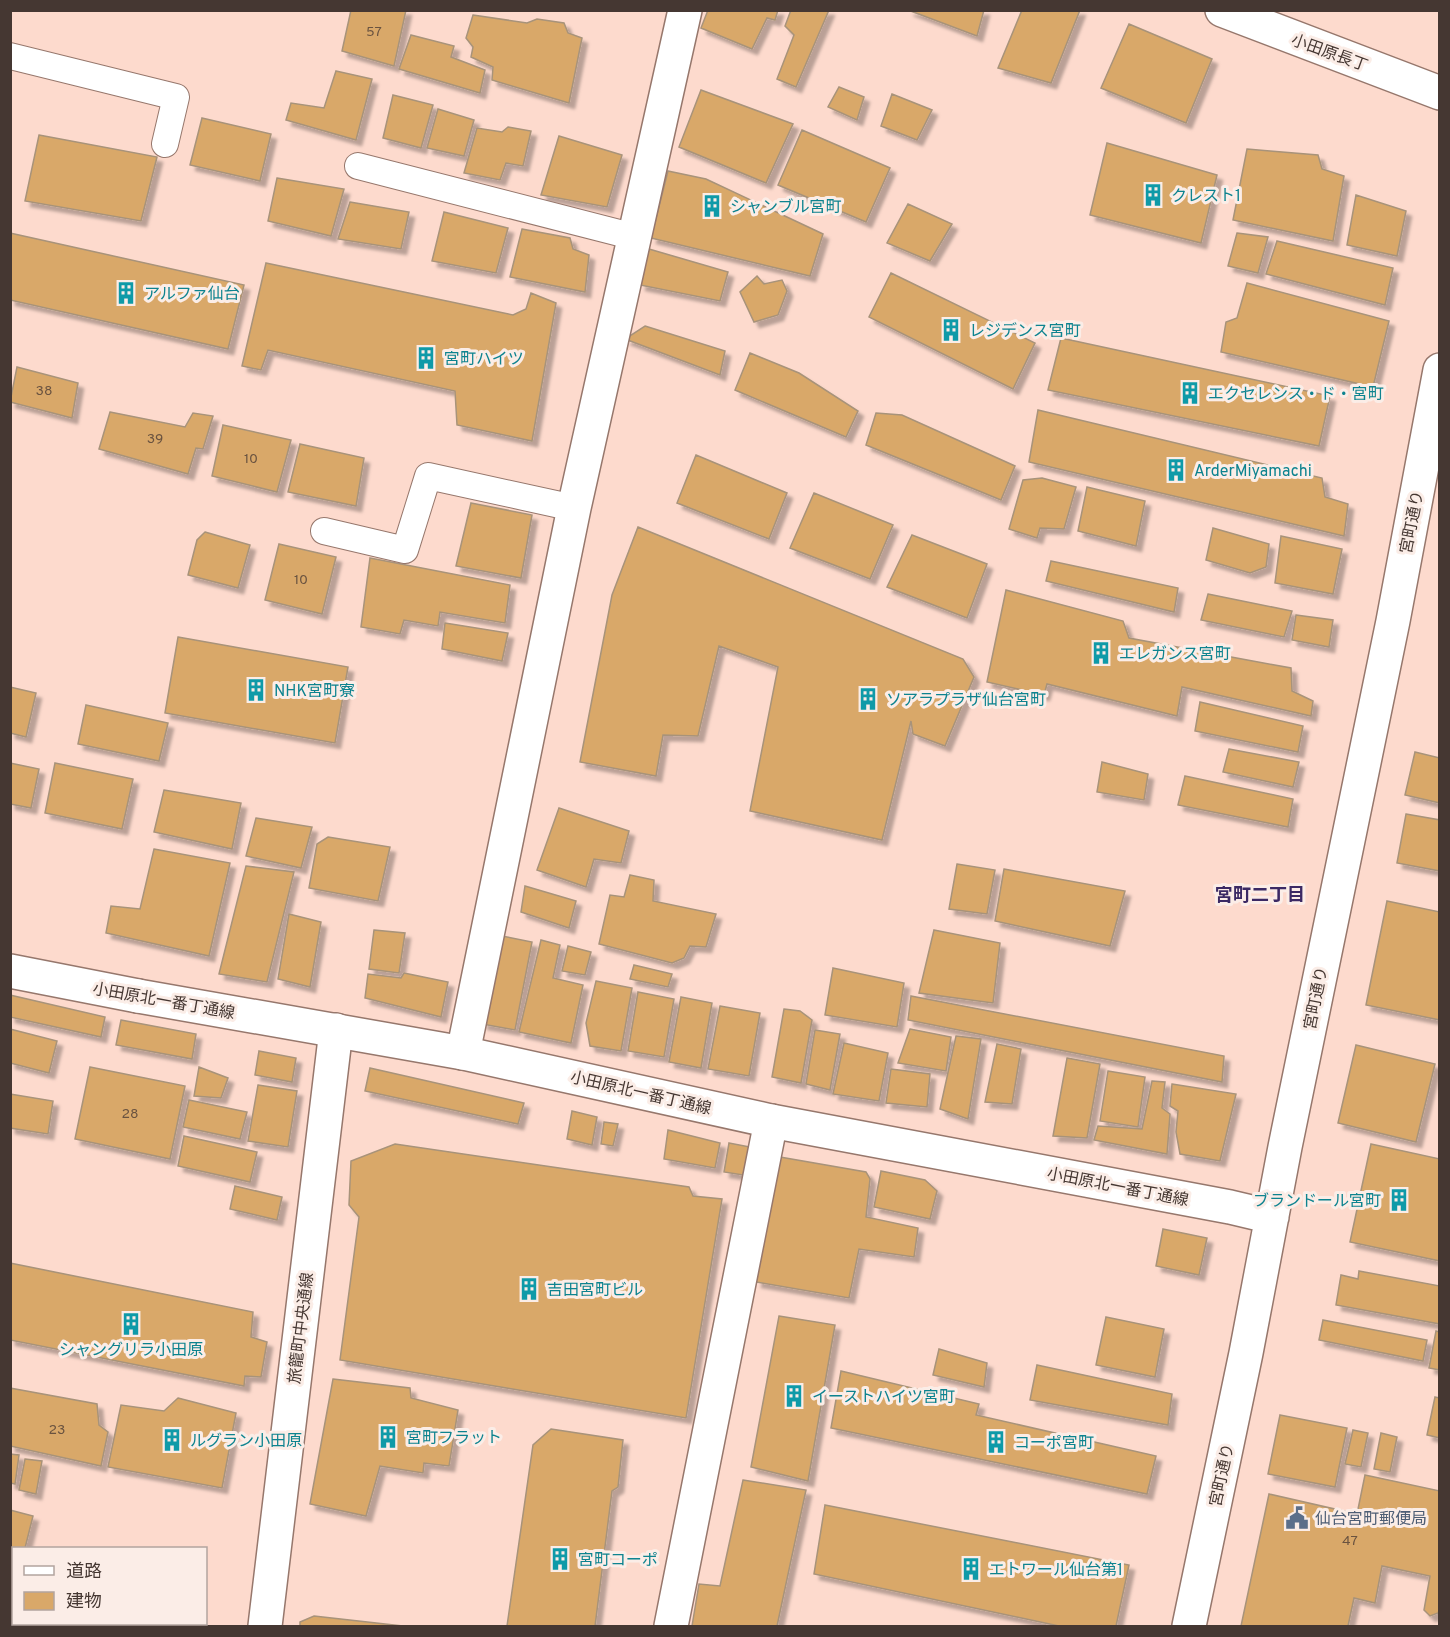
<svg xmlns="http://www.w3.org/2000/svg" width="1450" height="1637" viewBox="0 0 1450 1637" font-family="Overpass,'Noto Sans JP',sans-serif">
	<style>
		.building { fill: #d9a869; stroke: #a8937a; stroke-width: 1.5; filter: url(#shadow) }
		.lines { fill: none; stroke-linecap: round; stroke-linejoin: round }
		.service-casing { stroke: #96776c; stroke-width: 28 }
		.minor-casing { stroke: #96776c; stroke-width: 36 }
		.tertiary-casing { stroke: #96776c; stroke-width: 36 }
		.service { stroke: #fff; stroke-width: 26 }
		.minor { stroke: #fff; stroke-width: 33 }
		.tertiary { stroke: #fff; stroke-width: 33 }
		.labels { text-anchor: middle; stroke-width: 6; stroke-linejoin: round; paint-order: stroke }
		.number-label { font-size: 14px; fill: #6a5340 }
		.street-label { font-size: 16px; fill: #453732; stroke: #fbede7 }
		.culture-label { font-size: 16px; fill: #0d838f; stroke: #fbede7; text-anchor: start }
		.service-label { font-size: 16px; fill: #4e5e75; stroke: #fbede7; text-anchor: start }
		.neighbourhood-label { font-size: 18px; font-weight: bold; fill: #3b2964; stroke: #fbede7 }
	</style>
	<defs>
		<filter id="shadow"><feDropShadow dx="5.5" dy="5.5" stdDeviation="1.5" flood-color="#0004"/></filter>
	</defs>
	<rect width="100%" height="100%" fill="#fddacd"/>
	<path class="building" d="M351,10H406L394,66L342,51Z
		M708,10H778L775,20L767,18L752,49L701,28Z
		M791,10H829L796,87L777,79L794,35L785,26Z
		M908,10H984L977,36Z
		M1022,10H1080L1051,83L998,68Z
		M473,15L527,23L537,19L564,23L568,33L582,38L569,103L492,80L493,67L471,57L473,47L466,38Z
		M1129,24L1212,59L1186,123L1101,88Z
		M411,35L454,46L451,57L485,70L480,93L399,69Z
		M336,71L372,79L356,140L286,120L291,103L324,108Z
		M839,87L864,97L857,120L828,107Z
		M701,90L793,124L766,183L679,147Z
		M892,94L932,110L917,140L881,126Z
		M393,95L433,105L421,148L383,138Z
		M438,109L474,120L464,156L427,148Z
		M202,118L271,134L260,181L190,165Z
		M508,127L531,131L523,166L506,163L500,180L464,173L477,128L502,132Z
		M802,130L890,168L866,222L778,185Z
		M39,135L157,157L141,221L25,201Z
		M559,136L622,155L607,207L541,195Z
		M1107,143L1217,175L1201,243L1090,215Z
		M1247,149L1318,155L1322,169L1344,176L1333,241L1233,220Z
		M668,171L706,179L823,234L810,276L651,238Z
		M277,178L344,189L331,236L268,221Z
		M1356,195L1406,211L1397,256L1347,245Z
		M350,202L409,212L401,249L338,239Z
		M908,204L952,224L930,261L887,243Z
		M444,212L508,228L496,273L432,261Z
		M522,229L570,238L573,249L589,255L585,292L510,277Z
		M10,233L244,285L228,349L10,300Z
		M1237,233L1268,237L1258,273L1228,266Z
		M1277,241L1393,268L1385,305L1266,274Z
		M649,249L728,272L720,301L640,285Z
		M266,263L513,315L526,309L531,293L556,303L532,441L457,425L455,391L268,350L261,370L242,366Z
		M891,273L1035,343L1013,389L869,317Z
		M757,276L764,284L782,280L787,291L778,315L754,322L740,292Z
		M1247,283L1389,321L1373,387L1221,352L1226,322L1237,318Z
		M645,326L725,351L720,375L625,339Z
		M1061,338L1330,396L1319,446L1048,390Z
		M750,353L799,373L858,411L846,437L735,390Z
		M17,367L78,383L72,418L10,402Z
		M1038,410L1322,478L1325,497L1348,504L1344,536L1029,462Z
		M110,412L185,427L193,413L213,416L203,449L196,448L188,474L99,449Z
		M876,413L902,415L1015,466L1001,500L866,445Z
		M223,425L291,440L277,492L212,476Z
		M300,444L364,458L356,506L288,492Z
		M696,455L787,493L769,539L677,503Z
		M1042,478L1076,487L1064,529L1040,528L1037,538L1009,529L1023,480Z
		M1087,487L1145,501L1136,546L1078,531Z
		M814,493L893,525L870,579L790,548Z
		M471,503L532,515L521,578L456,566Z
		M638,527L963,659L974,677L945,746L913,734L911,721L882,840L750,811L778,667L719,646L698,736L663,735L656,776L580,762L612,595Z
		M1213,528L1269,544L1266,567L1250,573L1206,560Z
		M205,532L250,545L238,588L188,575L197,540Z
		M912,535L987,564L967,618L887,587Z
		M1281,536L1342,549L1333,594L1275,583Z
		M279,544L336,557L322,614L265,600Z
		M370,558L510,585L505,623L440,612L438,626L404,620L400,634L361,627Z
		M1051,561L1178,588L1174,612L1046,581Z
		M1006,590L1123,621L1129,638L1291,668L1292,691L1313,701L1311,716L1182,687L1177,716L1047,684L1044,695L987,682Z
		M1208,594L1292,611L1284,637L1201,620Z
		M1296,615L1333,620L1329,647L1292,640Z
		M445,623L508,633L502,661L442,649Z
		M178,637L348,667L335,743L165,713Z
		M10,687L36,693L26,737L10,733Z
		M1200,702L1303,726L1298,752L1195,731Z
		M86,705L168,723L159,761L78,744Z
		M1229,749L1299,762L1293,787L1223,772Z
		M1415,752L1440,758V803L1405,795Z
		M1102,762L1148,774L1144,800L1097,792Z
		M10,763L39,769L31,808L10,804Z
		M55,763L133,779L122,829L45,813Z
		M1185,776L1293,799L1288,827L1178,805Z
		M164,790L241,803L232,849L154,832Z
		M559,808L629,831L621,863L594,859L586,887L537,870Z
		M1406,814L1440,820V871L1397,863Z
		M256,818L312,827L301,868L246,856Z
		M328,837L390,847L378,901L309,888L317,844Z
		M154,849L230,863L209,956L106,933L111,906L140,909Z
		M957,864L995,870L987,914L949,909Z
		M246,866L294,872L267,982L219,974Z
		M1004,869L1125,891L1110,946L995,921Z
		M630,875L654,880L653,901L716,914L706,947L690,946L684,958L672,963L599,944L610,895L624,897Z
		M525,886L576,901L569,928L521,912Z
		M1387,901L1440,912V1020L1366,1005Z
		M289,914L321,922L310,987L278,979Z
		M374,930L405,933L399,973L369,969Z
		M934,930L1000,943L993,1003L919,993Z
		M497,935L532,942L515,1030L482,1024Z
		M541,940L560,945L553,978L583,985L571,1043L519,1032Z
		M568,946L591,952L585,975L562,971Z
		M634,965L672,974L668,987L630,979Z
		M833,968L904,983L897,1027L825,1015Z
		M404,973L448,982L441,1017L365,998L368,974L401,978Z
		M596,981L632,988L621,1051L590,1046L586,1023Z
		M638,992L674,999L664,1057L628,1051Z
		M10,995L105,1017L101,1037L10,1017Z
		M911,996L1224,1056L1222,1082L908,1020Z
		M681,997L712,1003L701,1068L669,1062Z
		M720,1006L760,1013L749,1076L708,1069Z
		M784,1009L800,1011L812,1020L801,1083L772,1077Z
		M121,1020L196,1034L192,1059L116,1045Z
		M10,1029L57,1041L49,1073L10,1063Z
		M910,1029L951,1037L946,1071L898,1063Z
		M815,1030L840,1034L830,1090L806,1084Z
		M956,1036L981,1039L968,1119L940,1109Z
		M844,1043L888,1053L879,1101L833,1094Z
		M997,1044L1021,1049L1012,1104L985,1102Z
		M1356,1045L1435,1064L1416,1142L1338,1123Z
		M259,1051L296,1058L292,1082L255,1075Z
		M1067,1058L1100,1064L1087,1138L1053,1136Z
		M90,1067L185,1086L170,1159L75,1139Z
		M199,1067L228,1078L221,1098L194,1096Z
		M370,1068L524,1103L518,1124L365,1091Z
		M891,1069L930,1074L927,1107L886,1103Z
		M1108,1071L1145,1077L1138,1127L1100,1121Z
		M1152,1081L1165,1082L1162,1108L1170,1114L1167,1154L1094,1140L1098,1126L1142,1129Z
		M1172,1084L1236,1094L1220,1161L1180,1154L1176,1132L1178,1111L1170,1106Z
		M258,1085L297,1091L288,1147L248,1141Z
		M10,1094L53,1101L48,1134L10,1128Z
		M189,1100L247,1112L240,1139L183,1127Z
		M572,1111L597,1117L592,1145L567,1139Z
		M604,1122L618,1124L613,1146L601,1144Z
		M668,1130L720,1143L715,1168L664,1159Z
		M184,1136L257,1152L250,1182L178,1166Z
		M729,1143L750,1147L743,1175L724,1172Z
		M395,1144L689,1187L693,1196L722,1199L686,1418L340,1360L359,1217L349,1205L351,1161Z
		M1371,1144L1440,1159V1261L1350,1242Z
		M780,1157L866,1172L870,1179L866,1217L918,1228L914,1257L859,1249L849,1298L756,1282Z
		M881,1171L925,1180L937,1191L930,1219L874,1207Z
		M235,1186L282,1197L277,1220L230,1209Z
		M1163,1229L1207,1238L1199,1275L1156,1266Z
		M10,1263L253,1312L251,1337L267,1342L261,1377L245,1376L244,1386L10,1340Z
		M1359,1271L1440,1286V1324L1336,1305L1341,1275L1358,1279Z
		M779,1316L835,1325L808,1481L751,1467Z
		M1106,1317L1164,1329L1155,1377L1096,1365Z
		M1323,1320L1427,1340L1423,1361L1319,1340Z
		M1436,1331L1440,1332V1370L1429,1368Z
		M939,1349L987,1363L984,1387L933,1375Z
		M1037,1365L1172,1394L1168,1425L1030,1400Z
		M841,1371L979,1404L976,1415L1156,1456L1147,1494L831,1428Z
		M333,1379L410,1388L411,1398L458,1410L449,1466L424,1463L423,1473L380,1466L366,1516L310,1504Z
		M10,1388L97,1404L99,1425L108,1432L101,1466L10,1446Z
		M1435,1397L1440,1398V1438L1427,1435Z
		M178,1398L236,1413L222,1488L108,1467L121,1405L164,1411Z
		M1280,1415L1347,1428L1335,1487L1268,1474Z
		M551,1429L623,1440L618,1487L612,1491L595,1626H507L533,1445Z
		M1353,1430L1368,1433L1361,1467L1345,1464Z
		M1381,1433L1397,1437L1390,1472L1374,1469Z
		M10,1454L19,1455L15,1484L10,1483Z
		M25,1459L42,1461L36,1494L19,1490Z
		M1365,1475L1440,1491V1608L1438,1613L1430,1616L1424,1610L1430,1576L1382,1566L1375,1603L1354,1598L1348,1626H1241L1269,1494L1357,1514Z
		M743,1480L806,1490L777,1626H692L699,1584L720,1586Z
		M825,1505L1129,1565L1116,1626H1059L814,1574Z
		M10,1510L33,1516L25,1548H14V1556L10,1555Z
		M314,1616L403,1626H300V1622Z"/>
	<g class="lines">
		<g class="service-casing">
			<path id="service" d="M10,56L176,97L165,144
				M358,166L635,237
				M324,531L405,550L428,476L574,508"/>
		</g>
		<g class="minor-casing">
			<path id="minor" d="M1222,10L1440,93
				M10,971L138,996
				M463,1053L574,508L685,10
				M265,1626L336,1030
				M671,1626L771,1121"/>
		</g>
		<g class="tertiary-casing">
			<path id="tertiary" d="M138,996L463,1053L771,1121L1230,1207L1272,1217
				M1189,1626L1246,1353L1285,1147L1393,621L1440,370"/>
		</g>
		<use href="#service" class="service"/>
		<use href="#minor" class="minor"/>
		<use href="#tertiary" class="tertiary"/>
	</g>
	<defs>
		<g id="building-bare" transform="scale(1.8)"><path d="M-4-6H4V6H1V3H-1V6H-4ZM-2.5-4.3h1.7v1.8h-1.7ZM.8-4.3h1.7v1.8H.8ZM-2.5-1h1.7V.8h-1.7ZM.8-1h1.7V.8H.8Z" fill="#0f9aa8" stroke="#fbede7" stroke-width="2.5" paint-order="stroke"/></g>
		<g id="civic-bare" transform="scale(1.8)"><path d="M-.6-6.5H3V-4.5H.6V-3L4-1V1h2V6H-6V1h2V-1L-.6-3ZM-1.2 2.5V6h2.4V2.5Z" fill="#5c6f8a" stroke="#fbede7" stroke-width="2.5" paint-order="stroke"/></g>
	</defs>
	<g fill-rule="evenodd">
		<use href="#building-bare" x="1153" y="195"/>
		<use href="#building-bare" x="712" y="206"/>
		<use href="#building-bare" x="126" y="293"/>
		<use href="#building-bare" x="951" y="330"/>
		<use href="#building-bare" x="426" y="358"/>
		<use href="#building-bare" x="1190" y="393"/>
		<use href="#building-bare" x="1176" y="470"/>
		<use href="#building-bare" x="1101" y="653"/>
		<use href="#building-bare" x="256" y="690"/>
		<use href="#building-bare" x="868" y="699"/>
		<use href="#building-bare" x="1399" y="1200"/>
		<use href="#building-bare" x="529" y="1289"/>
		<use href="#building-bare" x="131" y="1324"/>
		<use href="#building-bare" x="794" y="1396"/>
		<use href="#building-bare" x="388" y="1437"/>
		<use href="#building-bare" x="172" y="1440"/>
		<use href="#building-bare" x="996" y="1442"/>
		<use href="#civic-bare" x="1297" y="1518"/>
		<use href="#building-bare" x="560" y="1559"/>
		<use href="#building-bare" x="971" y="1569"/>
	</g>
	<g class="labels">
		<g class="number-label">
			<text x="374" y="36">57</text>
			<text x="44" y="395">38</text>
			<text x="155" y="443">39</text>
			<text x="251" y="463">10</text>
			<text x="301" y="584">10</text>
			<text x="130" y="1118">28</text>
			<text x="57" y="1434">23</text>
			<text x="1350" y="1545">47</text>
		</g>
		<g class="street-label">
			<text transform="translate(1330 52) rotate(20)" y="6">小田原長丁</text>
			<text transform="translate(1411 522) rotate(-79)" y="6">宮町通り</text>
			<text transform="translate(1315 998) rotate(-79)" y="6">宮町通り</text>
			<text transform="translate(164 1000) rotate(10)" y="6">小田原北一番丁通線</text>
			<text transform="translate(641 1092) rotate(13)" y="6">小田原北一番丁通線</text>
			<text transform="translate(1118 1186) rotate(11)" y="6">小田原北一番丁通線</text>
			<text transform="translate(300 1328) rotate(-83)" y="6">旅籠町中央通線</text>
			<text transform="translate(1221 1475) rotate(-78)" y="6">宮町通り</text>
		</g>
		<g class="culture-label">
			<text x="1171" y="201">クレスト1</text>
			<text x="730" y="212">シャンブル宮町</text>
			<text x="144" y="299">アルファ仙台</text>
			<text x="969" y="336">レジデンス宮町</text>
			<text x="444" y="364">宮町ハイツ</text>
			<text x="1208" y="399">エクセレンス・ド・宮町</text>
			<text x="1194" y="476">ArderMiyamachi</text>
			<text x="1119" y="659">エレガンス宮町</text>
			<text x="274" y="696">NHK宮町寮</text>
			<text x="886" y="705">ソアラプラザ仙台宮町</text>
			<text x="1381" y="1206" text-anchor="end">ブランドール宮町</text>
			<text x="547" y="1295">吉田宮町ビル</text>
			<text x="131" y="1355" text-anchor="middle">シャングリラ小田原</text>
			<text x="812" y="1402">イーストハイツ宮町</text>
			<text x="406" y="1443">宮町フラット</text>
			<text x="190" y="1446">ルグラン小田原</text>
			<text x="1014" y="1448">コーポ宮町</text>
			<text x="578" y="1565">宮町コーポ</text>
			<text x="989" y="1575">エトワール仙台第1</text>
		</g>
		<g class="service-label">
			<text x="1315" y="1524">仙台宮町郵便局</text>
		</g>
		<g class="neighbourhood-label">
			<text x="1260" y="901">宮町二丁目</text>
		</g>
	</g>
	<rect width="1450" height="1637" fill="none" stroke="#453732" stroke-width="24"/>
	<rect x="12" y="1547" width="195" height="78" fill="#fbede7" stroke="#b2a49f" stroke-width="1.5"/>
	<rect x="24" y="1566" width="30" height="9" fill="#ffffff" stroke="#b2a49f" stroke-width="1.5"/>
	<text x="66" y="1577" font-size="18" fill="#453732">道路</text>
	<rect x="24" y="1592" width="30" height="18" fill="#d9a869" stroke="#b2a49f" stroke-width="1.5"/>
	<text x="66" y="1607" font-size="18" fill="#453732">建物</text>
</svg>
